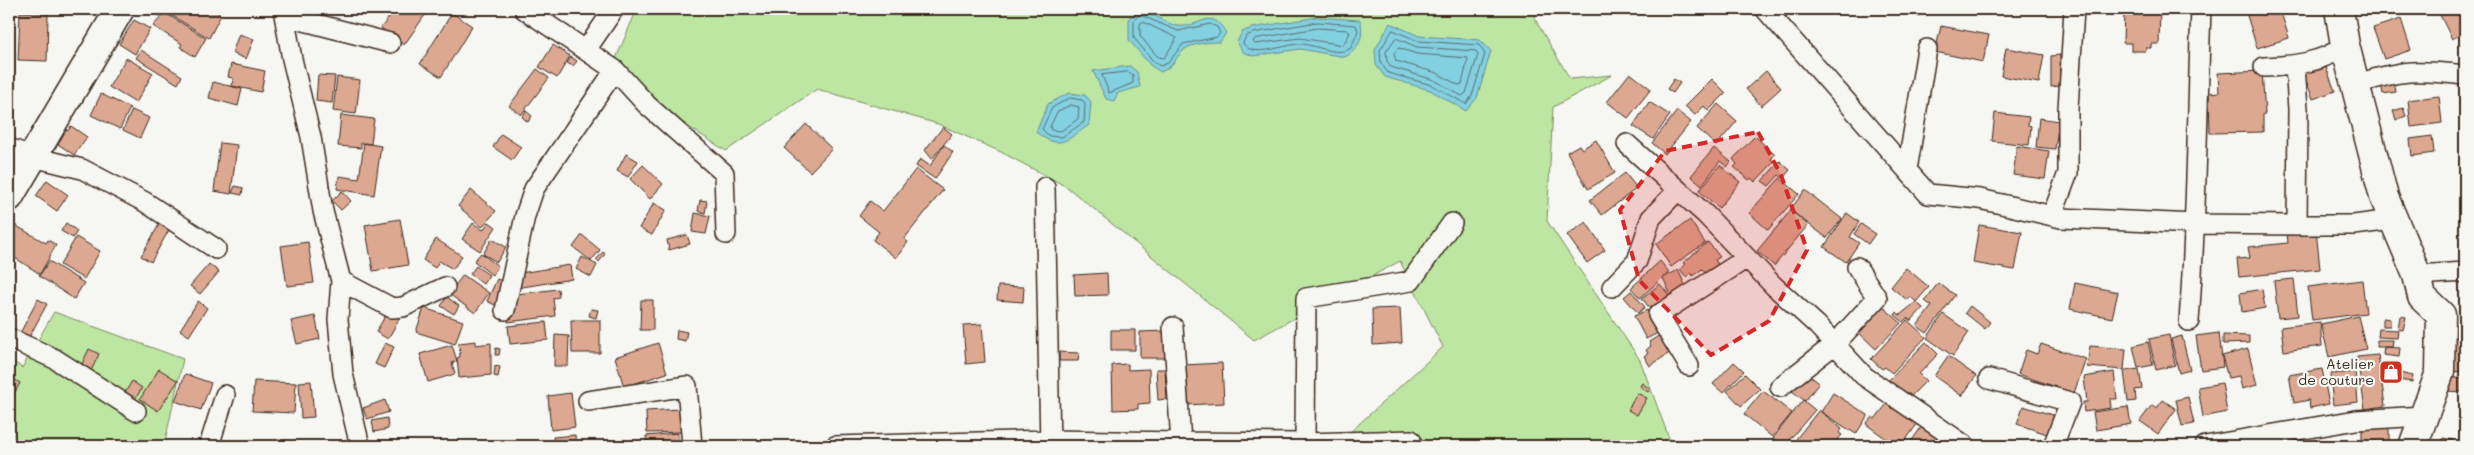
<svg xmlns="http://www.w3.org/2000/svg" width="2474" height="455" viewBox="0 0 2474 455" font-family="Mali,sans-serif">
	<style>
		.green { fill: #bde6a2; stroke: #7c8860 }
		.water { fill: #83d0e1; stroke: #668e93 }
		.lines { fill: none; stroke-linecap: round; stroke-linejoin: round }
		.shore { stroke: #586c6c; stroke-width: 1 }
		.building { fill: #dda892; stroke: #3b2a1e }
		.street-casing { stroke: #3b2a1e; stroke-width: 22 }
		.secondary-casing { stroke: #3b2a1e; stroke-width: 31 }
		.street { stroke: #f6f6f2; stroke-width: 19 }
		.secondary { stroke: #f6f6f2; stroke-width: 28 }
		.marked { fill: #d62828; fill-opacity: 0.2; stroke: #d62828; stroke-width: 4; stroke-dasharray: 10 6; stroke-linejoin: round }
		.labels { text-anchor: middle; stroke-width: 4.5; stroke-linejoin: round; paint-order: stroke }
		.poi-label { font-size: 14px; fill: #3b2a1e; stroke: #f6f6f2; text-anchor: end }
	</style>
	<rect width="100%" height="100%" fill="#f6f6f2"/>
	<filter id="ink" filterUnits="userSpaceOnUse"><feTurbulence type="fractalNoise" baseFrequency=".02" numOctaves="2"/><feDisplacementMap in="SourceGraphic" scale="10" xChannelSelector="R" yChannelSelector="G"/><feConvolveMatrix kernelMatrix="1 2 1 2 8 2 1 2 1" color-interpolation-filters="sRGB"/></filter>
	<g filter="url(#ink)">
		<path class="green" d="M637,9H961L975,14L984,9H1534L1536,21L1570,79L1612,75L1553,107L1547,221L1640,360L1672,446H1335L1443,347L1400,261L1254,340L1067,187L1001,152L938,124L817,89L726,151L609,75Z
			M54,312L183,359L164,446H9V358L22,368Z"/>
		<path class="water" d="M1138,11C1155,12 1165,24 1178,26C1199,29 1211,5 1226,33L1220,42C1210,42 1192,43 1184,50C1174,59 1175,65 1161,72L1151,66L1129,40V18Z
			M1317,17L1360,20C1365,35 1359,50 1345,57L1300,49L1253,56L1243,52L1237,42L1242,32L1252,28Z
			M1390,23L1419,36L1480,40L1491,51L1477,98L1466,111L1430,90L1385,77L1376,65L1375,50Z
			M1130,66L1137,72L1140,87L1118,93L1114,101L1106,99L1093,71Z
			M1069,93L1085,95L1091,102L1089,125C1067,140 1059,151 1036,132L1048,104Z"/>
		<g class="lines">
			<path class="shore" d="M1140,15L1178,31L1210,24L1217,27L1220,33L1217,37L1183,44L1168,63L1160,66L1154,62L1134,38V20Z
				M1143,22L1177,38L1164,58L1158,57L1140,36V24Z
				M1318,22L1356,25L1358,31L1351,48C1336,58 1314,43 1298,44C1283,45 1252,59 1243,43L1246,36L1253,33Z
				M1318,28L1348,30L1350,33L1343,45L1300,38L1255,44L1253,42L1255,39Z
				M1393,30L1418,41L1479,45L1485,54L1472,96L1466,104L1432,85L1388,73L1381,63L1380,51Z
				M1396,38L1417,47L1476,51L1478,55L1466,93L1462,96L1434,80L1391,67L1387,61L1386,52Z
				M1399,48L1417,54L1468,58L1462,84L1458,85L1437,73L1396,61L1394,54Z
				M1129,72L1133,75V83L1109,93L1102,75Z
				M1070,98L1082,100L1085,103L1084,122L1062,137L1049,136L1042,129L1052,108Z
				M1071,105L1079,107L1078,119L1061,131L1051,130L1050,127L1057,112Z"/>
		</g>
		<path class="building" d="M148,9H164L160,16Z
			M174,9H213L221,15L209,38L171,15Z
			M395,9H417L425,15L404,45L381,28Z
			M418,9H431L426,15Z
			M1775,9H1781L1787,17L1783,20Z
			M1893,9H1921L1919,16Z
			M2124,9H2160L2159,44H2151V48H2146V51H2131V43H2123Z
			M2245,9H2280L2289,38L2257,48Z
			M2438,9H2450L2439,13Z
			M2454,9H2465V32L2452,39L2440,15Z
			M20,12L48,13L47,61L18,60Z
			M165,13L206,38L195,57L180,47L182,44L153,26Z
			M452,13L472,26L441,77L420,64Z
			M2401,19L2411,50L2384,59L2373,28Z
			M134,20L150,29L135,54L119,44Z
			M1941,26L1989,35L1983,62L1935,52Z
			M239,34L254,39L246,59L232,53Z
			M553,45L570,56L557,78L539,67Z
			M2006,48L2044,55L2039,83L2001,76Z
			M141,50L182,76L178,84L136,58Z
			M2060,55V86L2051,87V56Z
			M571,57L577,61L573,66L567,63Z
			M126,58L153,73L136,103L109,87Z
			M2324,62L2335,91L2313,99L2302,70Z
			M231,64L265,71L261,92L232,86L233,78L228,77Z
			M537,69L549,78L521,115L509,106Z
			M1766,71L1781,88L1761,106L1746,89Z
			M2262,71L2265,114H2263V132L2210,133L2209,93L2219,92L2218,73Z
			M1630,73L1651,89L1628,118L1607,102Z
			M318,75L335,76L332,103L316,101Z
			M337,77L360,80L356,114L333,111Z
			M1674,79L1680,83L1673,93L1667,89Z
			M1712,79L1726,93L1708,111L1704,106L1695,115L1685,106Z
			M213,82L242,89L238,106L209,98Z
			M2394,82L2396,92L2383,94L2381,84Z
			M101,94L130,108L120,129L91,115Z
			M2439,96L2442,123L2411,127L2408,100Z
			M1649,102L1670,115L1653,139L1633,126Z
			M1718,104L1737,121L1716,146L1697,128Z
			M2403,108L2406,116L2396,120L2393,111Z
			M132,110L149,118L140,138L123,130Z
			M526,111L532,116L528,122L522,117Z
			M1677,111L1691,122L1665,154L1652,143Z
			M1995,113L2029,117L2028,125L2031,126L2029,145L1992,141Z
			M341,115L374,119L371,144L361,143V148L338,146Z
			M2039,118L2059,121L2055,149L2036,147Z
			M806,124L832,149L810,172L784,148Z
			M71,126L87,137L74,155L55,142L65,129L68,131Z
			M943,127L952,134L932,159L925,150Z
			M501,134L521,147L512,160L493,147Z
			M1755,136L1775,155L1771,159L1774,162L1755,182L1751,178L1749,180L1734,167L1737,164L1733,159Z
			M2432,136L2434,153L2412,156L2410,139Z
			M1596,140L1615,173L1588,189L1567,152L1579,145L1582,149Z
			M220,143L237,145L231,194L214,191Z
			M364,143L381,146L374,195L337,189L339,176L359,179Z
			M944,145L953,152L935,179L916,166L920,159L930,166Z
			M2017,146L2049,151L2045,179L2013,175Z
			M1714,148L1731,162L1727,167L1720,161L1702,185L1691,176Z
			M626,154L638,161L628,177L617,171Z
			M1780,161L1790,170L1783,178L1779,175L1769,186L1762,181Z
			M643,165L663,184L650,199L630,179Z
			M1720,165L1740,182L1719,208L1699,191Z
			M916,169L943,190L904,239L908,242L896,258L873,240L879,232L859,216L870,201L883,211Z
			M1625,173L1637,188L1602,215L1590,200Z
			M1780,178L1799,194L1768,230L1749,213Z
			M47,180L68,195L57,211L36,196Z
			M235,186L243,188L242,195L232,193Z
			M471,190L496,211L482,227L458,206Z
			M1805,190L1842,219L1827,238L1790,210Z
			M342,191L351,201L341,210L332,201Z
			M700,200L707,201L705,213L698,211Z
			M654,203L666,210L652,235L639,228Z
			M1791,210L1808,225L1774,266L1757,251Z
			M695,213L710,216L706,234L692,232Z
			M1847,213L1859,222L1850,237L1859,243L1846,262L1824,247Z
			M400,219L408,265L373,271L365,225Z
			M1690,220L1705,243L1671,267L1656,244Z
			M489,222L496,227L480,251L462,239L473,223L483,230Z
			M1586,222L1605,250L1587,263L1567,235Z
			M66,223L77,231L73,238L61,231Z
			M160,223L170,228L151,262L141,256Z
			M13,224L46,243L48,240L56,245L40,274L9,254V231Z
			M1861,224L1875,234L1868,244L1854,234Z
			M1979,225L2022,232L2015,270L1973,263Z
			M2316,230L2320,269L2239,277L2237,259L2250,258L2248,247L2288,243L2287,233Z
			M582,235L600,250L591,261L573,247Z
			M687,235L690,244L669,250L667,240Z
			M76,237L100,251L84,279L60,265Z
			M436,239L462,256L453,269L439,261L435,268L423,260Z
			M492,239L506,247L497,262L483,254Z
			M308,242L314,283L287,286L281,246Z
			M1708,242L1720,257L1715,260L1718,264L1706,274L1702,269L1693,276L1691,273L1686,277L1680,269L1685,265L1683,263Z
			M603,252L605,254L599,262L596,260Z
			M481,253L498,266L492,275L474,261Z
			M582,257L597,265L591,277L576,269Z
			M49,261L84,283L74,299L39,276Z
			M1660,261L1669,272L1640,298L1631,288Z
			M209,264L219,272L200,294L190,286Z
			M570,265L572,279L516,288L514,274Z
			M476,266L489,275L483,284L470,274Z
			M1906,268L1929,287L1916,302L1910,296L1907,300L1891,287Z
			M1678,270L1687,289L1672,297L1663,278Z
			M1107,273L1108,295L1075,296L1074,275Z
			M463,275L489,293L475,313L449,294Z
			M497,279L507,283L497,306L487,301Z
			M2294,279L2298,316L2278,318L2274,281Z
			M2362,280L2366,313L2312,320L2308,287Z
			M1938,283L1955,295L1927,333L1917,326L1932,306L1925,301Z
			M2075,283L2118,292L2112,318L2070,309Z
			M1660,284L1669,295L1651,310L1642,298Z
			M998,286L1024,287L1023,302L997,300Z
			M558,289L559,297L553,298L555,316L508,322L509,295Z
			M2262,289L2265,308L2242,312L2240,293Z
			M1631,291L1645,307L1638,313L1624,297Z
			M447,297L459,306L454,314L441,306Z
			M38,299L47,304L27,341L18,337Z
			M641,300H653V330H640Z
			M198,301L207,308L189,336L180,330Z
			M1878,302L1901,323L1876,349L1854,328Z
			M1916,302L1923,308L1911,321L1907,318L1903,322L1895,315L1897,312L1900,315Z
			M1970,306L1990,322L1985,329L1965,313Z
			M424,308L463,321L455,344L416,332Z
			M1400,308L1402,343L1373,345L1372,309Z
			M591,309L598,310L596,318L589,316Z
			M1647,310L1658,333L1646,339L1634,316Z
			M388,311L400,317L388,339L376,332Z
			M1943,314L1969,332L1953,356L1927,338Z
			M315,316L320,339L297,344L291,321Z
			M2358,316L2366,349L2329,357L2321,324Z
			M2400,316L2406,317L2403,330L2398,329Z
			M2383,318L2390,319V326H2383Z
			M571,320H600V353H572Z
			M1907,320L1926,337L1892,373L1885,367L1882,369L1871,359Z
			M546,322L548,340L510,344L508,326Z
			M2320,322L2322,346L2284,351L2281,327Z
			M982,324L985,362L966,364L963,325Z
			M2379,329L2398,330L2397,338L2378,337Z
			M677,330L687,332L685,341L676,339Z
			M1111,330H1135V350H1111Z
			M1166,331V358H1140V332Z
			M2219,333L2223,367L2201,370L2196,336Z
			M555,335L569,336L568,366H554Z
			M1660,335L1671,352L1650,366L1644,356L1648,353L1646,350L1651,346L1649,342Z
			M2169,335L2175,365L2156,370L2149,339Z
			M2223,335L2249,336V343L2223,344Z
			M2182,336L2190,370L2179,373L2171,339Z
			M2465,337V371L2452,372L2450,338Z
			M2377,340H2393L2392,347H2377Z
			M476,341V345L491,343V375L459,378L457,358L460,357L459,343Z
			M1926,342L1938,354L1919,374L1926,381L1909,398L1889,380Z
			M2148,342L2153,365L2138,368L2133,346Z
			M385,343L394,347L384,368L375,364Z
			M658,343L667,373L624,387L615,357Z
			M2041,344L2086,359L2074,393L2018,374L2026,350L2037,354Z
			M452,345L457,361L452,363L455,374L428,382L420,354Z
			M2090,346L2126,349L2124,370L2087,367Z
			M2384,347L2400,348L2399,357L2383,355Z
			M496,348L500,349L499,355H495Z
			M89,349L99,354L91,371L81,366Z
			M2248,349L2257,385L2242,389L2239,376L2228,378L2222,356Z
			M1059,352L1079,353L1078,361H1059Z
			M2378,355L2385,406L2365,409L2357,357Z
			M1948,356L1976,376L1962,396L1934,376Z
			M1734,362L1744,371L1723,393L1713,384Z
			M1222,363L1224,403L1186,405L1184,365Z
			M1128,364V370L1149,369L1150,403L1138,404V409L1113,410L1112,365Z
			M495,366L500,367L498,377L494,376Z
			M159,369L178,381L158,411L140,399Z
			M1156,369H1165L1167,399L1158,400Z
			M2139,369L2142,389L2135,390L2136,401L2128,402L2124,371Z
			M2322,369L2329,404L2310,408L2309,400L2294,403L2289,375Z
			M2114,372L2117,399H2110L2111,408L2084,412L2083,402H2087L2084,377Z
			M2355,372L2358,402L2333,405L2330,374Z
			M2399,373L2413,376L2412,382L2398,380Z
			M185,374L211,383L201,410L175,401Z
			M1745,374L1760,389L1741,406L1727,391Z
			M1809,375L1819,383L1805,401L1792,391Z
			M9,376L20,383L9,403Z
			M2447,377L2465,379V392L2445,391Z
			M132,381L142,388L132,404L122,398Z
			M254,381L296,383L294,413L252,411Z
			M311,381L314,417L301,418L299,382Z
			M1642,383L1650,389L1648,392L1640,386Z
			M2222,383L2227,412L2203,417L2198,387Z
			M1763,391L1792,413L1772,437L1744,414Z
			M571,393L575,427L551,430L548,396Z
			M1637,393L1647,398L1637,415L1628,410Z
			M1833,393L1868,415L1856,434L1821,412Z
			M2188,397L2194,424L2182,426L2176,400Z
			M385,400L389,412L367,419L363,408Z
			M1803,400L1815,410L1784,446L1773,438Z
			M1890,400L1917,424L1903,444L1899,441L1896,446L1866,424L1872,417L1875,419Z
			M2163,400L2176,409L2158,434L2140,421L2152,405L2157,408Z
			M2023,406L2056,416L2050,435L2017,424Z
			M2128,407L2131,424L2096,430L2093,412Z
			M680,409L681,432L647,433L646,411Z
			M1819,410L1842,429L1839,433L1842,435L1832,446H1805L1796,439Z
			M387,418L388,429L374,432L372,421Z
			M1922,426L1951,446H1908Z
			M2362,427H2389V444H2362Z
			M678,433V446H647L646,436Z
			M575,435L576,446H554L553,437Z
			M2102,438L2104,446H2094L2092,441Z
			M2443,438L2453,440L2452,446H2441Z
			M1796,441L1802,446H1792Z"/>
		<g class="lines">
			<g class="street-casing">
				<path id="street" d="M283,9L292,59L311,137L323,211L341,281L392,308L403,307L445,287
					M524,9L615,70L647,105L724,173L726,234
					M1765,9L1928,194L1980,199L2061,218L2196,224L2297,225H2354L2392,220
					M285,16L390,43
					M586,50L614,9
					M2295,66L2298,109L2297,225
					M2264,67C2292,66 2323,63 2345,45
					M2355,85C2401,69 2417,70 2465,75
					M1627,144L1705,214L1774,286L1817,325L1864,376L1966,446
					M9,148L33,157L82,169L145,202L216,249
					M1907,170L1927,49
					M1045,187L1050,446
					M2052,216L2068,173V109L2074,9
					M2417,275L2465,272
					M341,281L338,319L343,374L360,446
					M1612,287L1637,261L1651,218L1678,190
					M505,310L525,216L534,189L615,70
					M2189,321C2197,217 2197,113 2201,9
					M9,338L55,359L136,411
					M1689,366L1658,315L1747,258
					M1989,379L2070,402L2053,446
					M1780,387L1835,344L1877,298L1857,267
					M588,401L687,386L692,446
					M1181,442L1305,443L1306,298L1411,281L1452,223
					M1305,443L1411,440V446
					M209,446L225,395
					M835,446L1050,440L1181,442L1173,327
					M2205,446L2356,420L2423,416"/>
			</g>
			<g class="secondary-casing">
				<path id="secondary" d="M2339,9L2345,45L2384,197L2417,275L2422,297L2441,315L2440,372L2413,446
					M9,197L120,9"/>
			</g>
			<use href="#street" class="street"/>
			<use href="#secondary" class="secondary"/>
		</g>
	</g>
	<path class="marked" d="M1758,132L1781,175L1807,250L1769,321L1711,355L1639,280L1620,210L1665,151Z"/>
	<defs>
		<g id="shop-square" transform="scale(1.25)"><rect x="-9" y="-9" width="18" height="18" rx="4" fill="#c8321e" stroke="#f6f6f2"/><path d="M-5-2.5h2.3a2.7 3.5 0 0 1 5.4 0H5L5.5 6h-11ZM-1.5-2.5h3a1.5 2.3 0 0 0-3 0Z" fill="#fff"/></g>
	</defs>
	<g fill-rule="evenodd">
		<use href="#shop-square" x="2391" y="372"/>
	</g>
	<g class="labels">
		<g class="poi-label">
			<text x="2374" y="369">Atelier<tspan x="2374" dy="16">de couture</tspan></text>
		</g>
	</g>
	<rect width="2474" height="455" fill="none" stroke="#f6f6f2" stroke-width="30"/>
	<rect x="15" y="15" width="2444" height="425" fill="none" stroke="#3b2a1e" stroke-width="2" filter="url(#ink)"/>
</svg>
